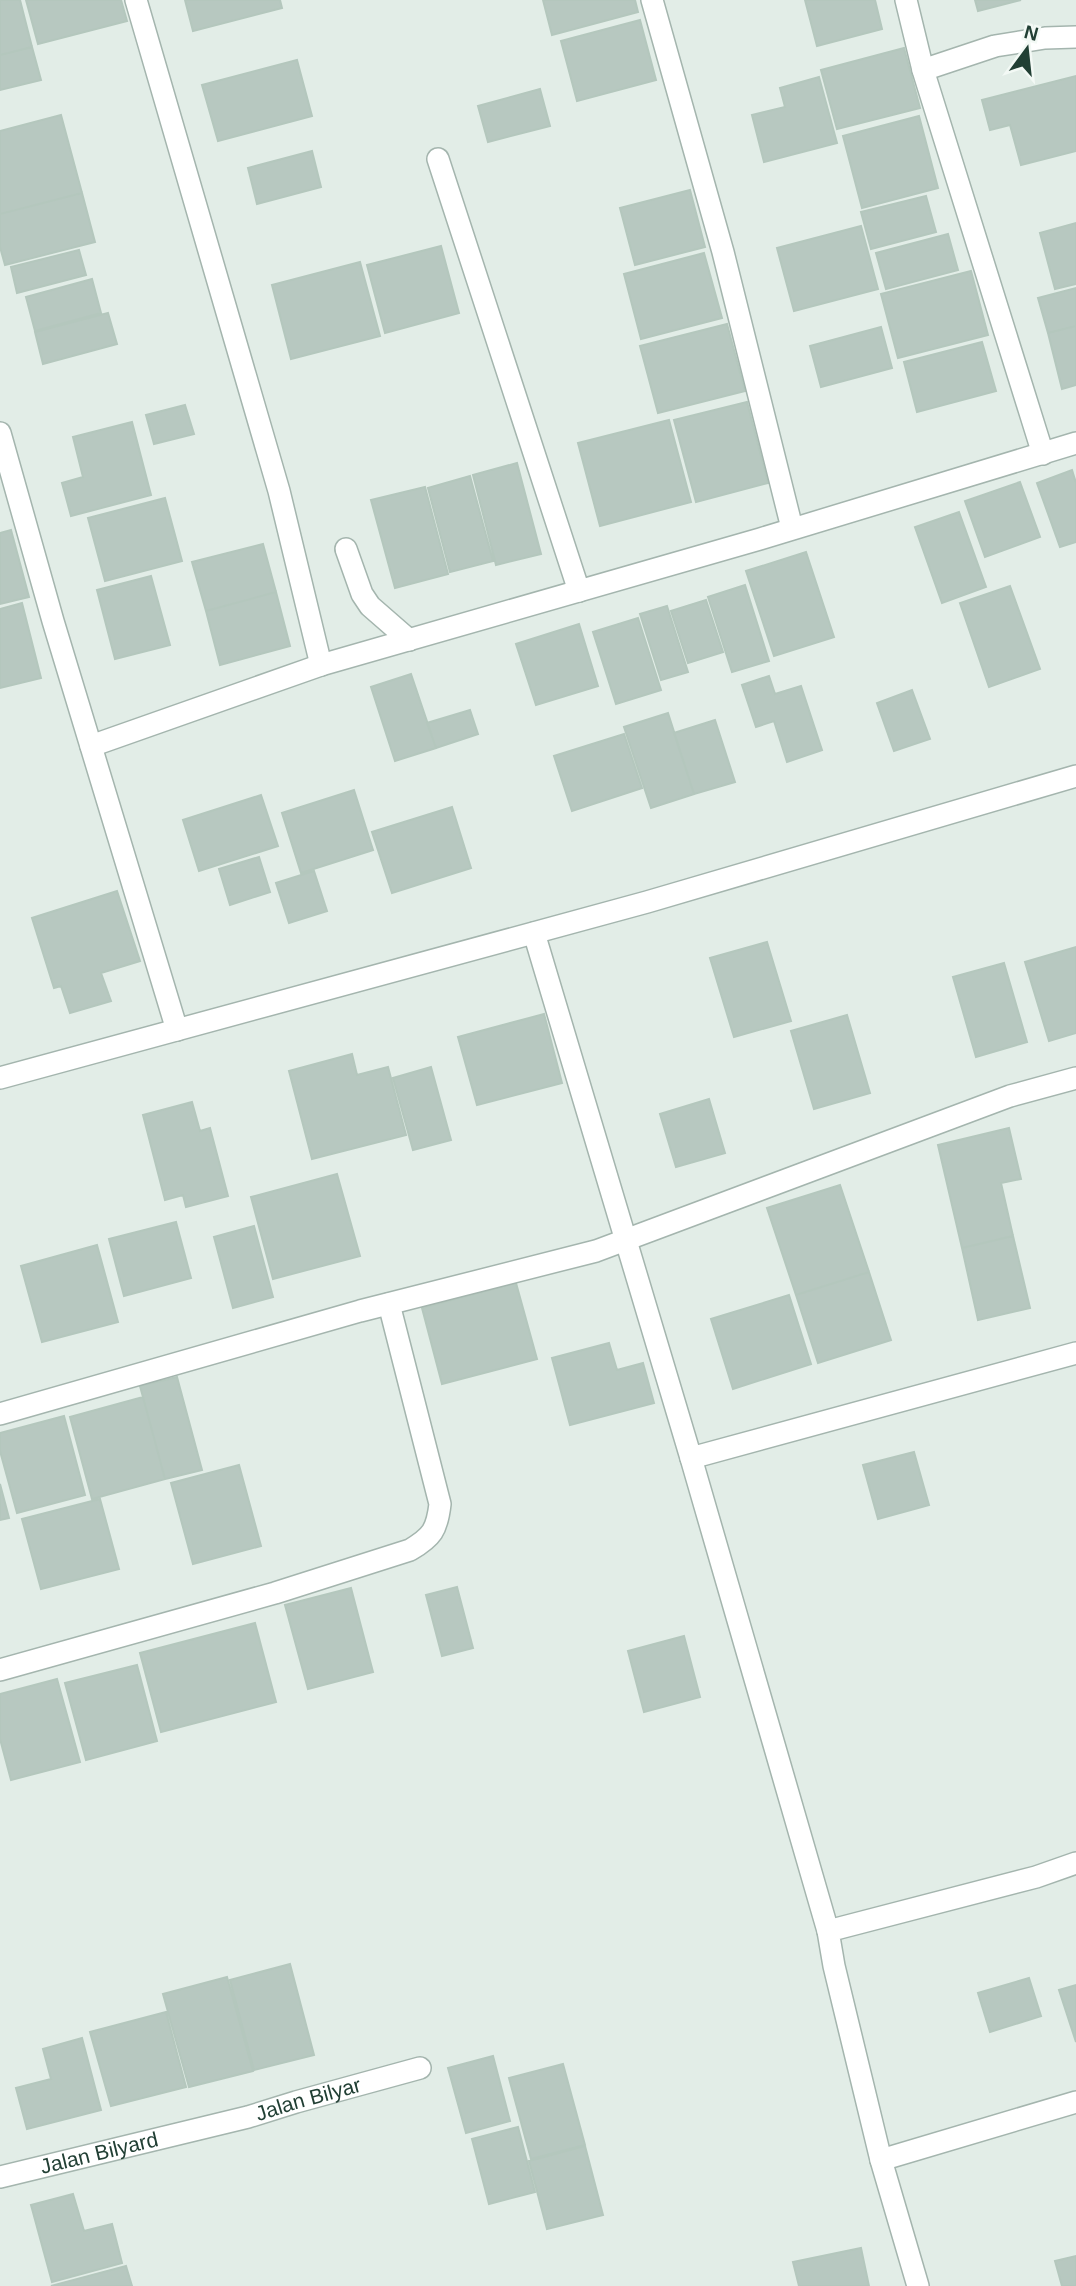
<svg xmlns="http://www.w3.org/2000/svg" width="1076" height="2286" viewBox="0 0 1076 2286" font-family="Helvetica,sans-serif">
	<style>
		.building { fill: #b7c8c0; stroke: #b4c7bd; stroke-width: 2 }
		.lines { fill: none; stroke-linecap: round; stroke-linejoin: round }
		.minor-casing { stroke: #a4b5ae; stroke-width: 24 }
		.minor { stroke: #fff; stroke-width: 21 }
		.labels { text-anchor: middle; stroke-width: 7; stroke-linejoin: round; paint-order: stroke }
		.street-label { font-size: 21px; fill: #213f34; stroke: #f3f9f5 }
	</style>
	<rect width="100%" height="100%" fill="#e2ede7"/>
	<path class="building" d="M0,0H20L32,47L0,55Z
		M26,0H121L127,21L38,44Z
		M185,0H280L282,8L193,31Z
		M543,0H635L638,12L552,35Z
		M805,0H875L882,29L817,46Z
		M975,0H1021L978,11Z
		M640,20L656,80L577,101L561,41Z
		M32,47L41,80L0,90V55Z
		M904,48L920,108L837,129L821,70Z
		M297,60L312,116L218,141L202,85Z
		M1076,76V151L1021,165L1010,125L990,130L982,100Z
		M819,77L837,143L764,162L752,115L785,107L780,88Z
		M540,89L550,126L488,142L478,106Z
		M61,115L82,193L0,214V131Z
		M919,116L938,188L862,208L843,136Z
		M312,151L321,187L257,204L248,168Z
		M690,190L705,247L635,265L620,208Z
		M82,193L95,242L5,265L0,247V214Z
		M926,196L936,232L871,249L861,212Z
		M1076,223V284L1055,289L1040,233Z
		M861,226L878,289L794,311L777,248Z
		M948,234L958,270L886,289L876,253Z
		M441,246L459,313L385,333L367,265Z
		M79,250L86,275L17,293L11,267Z
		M704,253L722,318L641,339L624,274Z
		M360,262L380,336L291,359L272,285Z
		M971,271L988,335L898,358L881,294Z
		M92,279L101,313L35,331L26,297Z
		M1076,288V326L1048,333L1038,298Z
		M108,313L117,344L43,364L35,332Z
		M727,324L745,391L658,413L640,346Z
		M1076,326V385L1062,389L1048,333Z
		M881,327L892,368L821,387L810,346Z
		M982,342L996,391L917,412L904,362Z
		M747,402L768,483L696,502L674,420Z
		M185,405L194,434L154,444L146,415Z
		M669,420L691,502L600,526L578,443Z
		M132,422L151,495L71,516L62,483L83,477L73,437Z
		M517,463L541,554L496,565L473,475Z
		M1072,470L1076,483V542L1060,547L1037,483Z
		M470,476L493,561L450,572L428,488Z
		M1020,482L1040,537L985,557L965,501Z
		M425,487L448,574L395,588L371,500Z
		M165,498L182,561L105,581L88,518Z
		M959,512L986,587L942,603L915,527Z
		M11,530L29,597L0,604V533Z
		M263,544L276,592L206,611L192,562Z
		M806,552L834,637L774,656L746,571Z
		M151,576L170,645L115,659L97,590Z
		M745,585L769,661L732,672L708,597Z
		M1010,586L1040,669L989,687L960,603Z
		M276,592L290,646L220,665L206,611Z
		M706,600L723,652L688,663L671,611Z
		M22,603L41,678L0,688V609Z
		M667,606L688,672L661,680L640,614Z
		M638,618L661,690L616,704L593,632Z
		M579,624L598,686L536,705L516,644Z
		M411,674L436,748L395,761L371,687Z
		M769,676L775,694L801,686L822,750L787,762L774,721L756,727L742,685Z
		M912,690L930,739L894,751L877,703Z
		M470,710L478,734L436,748L427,723Z
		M668,713L694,794L651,808L624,727Z
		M715,720L735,782L694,794L674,733Z
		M624,734L642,788L572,811L554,756Z
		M354,790L373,850L301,873L282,813Z
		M261,795L278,846L199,871L183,820Z
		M452,807L471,868L392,893L372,832Z
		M259,857L270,892L230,905L219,869Z
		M314,871L327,911L289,923L276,883Z
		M117,891L140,961L101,973L111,1001L70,1013L61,986L54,988L32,918Z
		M767,942L791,1021L734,1037L710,958Z
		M1076,947V1033L1049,1041L1025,962Z
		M1004,963L1027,1042L976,1057L953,977Z
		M544,1014L562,1083L477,1105L458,1037Z
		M847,1015L870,1093L814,1109L791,1031Z
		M352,1054L357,1075L388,1067L406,1135L312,1159L289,1071Z
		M431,1067L451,1140L413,1150L393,1078Z
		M709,1099L725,1153L676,1167L660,1114Z
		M192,1102L200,1131L210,1128L228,1196L186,1207L183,1195L165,1200L143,1115Z
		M1009,1128L1021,1179L1001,1183L1013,1236L962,1248L938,1145Z
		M337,1174L360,1256L273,1279L251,1197Z
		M840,1185L869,1272L796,1295L767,1208Z
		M176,1222L191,1278L124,1296L109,1239Z
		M254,1226L273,1297L233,1308L214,1237Z
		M1013,1236L1030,1308L978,1320L962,1248Z
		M97,1245L118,1322L42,1342L21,1266Z
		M869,1272L891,1340L818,1363L796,1295Z
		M516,1283L537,1359L442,1384L422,1308Z
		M789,1295L811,1364L733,1389L711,1319Z
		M609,1343L617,1370L643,1363L654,1403L570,1425L552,1358Z
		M177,1377L202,1470L165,1479L140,1386Z
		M143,1397L165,1479L92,1499L70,1417Z
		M64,1416L85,1495L17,1513L0,1451V1433Z
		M914,1452L929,1505L878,1519L863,1465Z
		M239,1465L261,1546L193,1564L171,1483Z
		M0,1484L9,1518L0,1520Z
		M100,1499L119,1569L41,1589L22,1519Z
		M457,1587L473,1648L442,1656L426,1595Z
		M351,1588L373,1672L308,1689L285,1605Z
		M255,1623L276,1702L161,1732L140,1653Z
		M684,1636L700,1697L644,1712L628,1651Z
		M137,1665L157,1741L86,1760L65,1683Z
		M57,1679L80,1762L11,1780L0,1739V1694Z
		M290,1964L314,2055L254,2070L230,1980Z
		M227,1977L253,2071L189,2087L163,1994Z
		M1029,1978L1041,2016L990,2032L978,1993Z
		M1076,1985V2042L1059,1990Z
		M166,2012L186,2087L111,2106L90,2032Z
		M82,2038L101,2110L27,2129L16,2088L51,2079L43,2049Z
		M493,2056L510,2121L466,2133L448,2068Z
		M563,2064L585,2145L531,2159L509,2078Z
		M518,2127L535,2192L489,2204L472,2139Z
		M585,2146L603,2215L547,2229L529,2161Z
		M73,2194L84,2231L112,2224L122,2263L52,2282L31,2205Z
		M861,2248L869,2286H799L793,2262Z
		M1076,2256V2286H1062L1055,2261Z
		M126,2266L132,2286H51Z"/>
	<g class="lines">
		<g class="minor-casing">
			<g id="minor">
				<path d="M136,0L279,491L321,665"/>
				<path d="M652,0L723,252L792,528"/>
				<path d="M906,0L923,70L1043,454"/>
				<path d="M923,70L995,46L1045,38L1076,37"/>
				<path d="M438,159L579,591"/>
				<path d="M0,433L53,621L177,1030"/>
				<path d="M346,549L362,594L370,606L409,640"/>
				<path d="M91,746L321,665L760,539L1076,443"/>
				<path d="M534,933L691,1458L1076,1353"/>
				<path d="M0,1078L647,902L1076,776"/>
				<path d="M0,1414L360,1311L596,1251L1010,1096L1076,1078"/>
				<path d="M691,1458L828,1931"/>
				<path d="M0,1670L275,1593L410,1550C432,1537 437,1530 440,1504L389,1304"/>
				<path d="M881,2160L1076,2102"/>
				<path id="s1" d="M0,2177L248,2117L296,2102L420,2068"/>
				<path d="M918,2286L881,2160L834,1966L828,1931L1036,1877L1076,1863"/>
			</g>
		</g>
		<use href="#minor" class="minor"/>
	</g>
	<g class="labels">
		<g class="street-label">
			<text dy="7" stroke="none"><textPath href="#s1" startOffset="318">Jalan Bilyar</textPath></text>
			<text dy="7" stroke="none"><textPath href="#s1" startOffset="102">Jalan Bilyard</textPath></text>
		</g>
	</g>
	<g transform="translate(1027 49) rotate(15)" stroke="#f3f9f5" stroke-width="5" paint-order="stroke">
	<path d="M0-5L12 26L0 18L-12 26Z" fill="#213f34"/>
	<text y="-10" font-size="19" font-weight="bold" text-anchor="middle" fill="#213f34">N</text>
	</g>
</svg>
